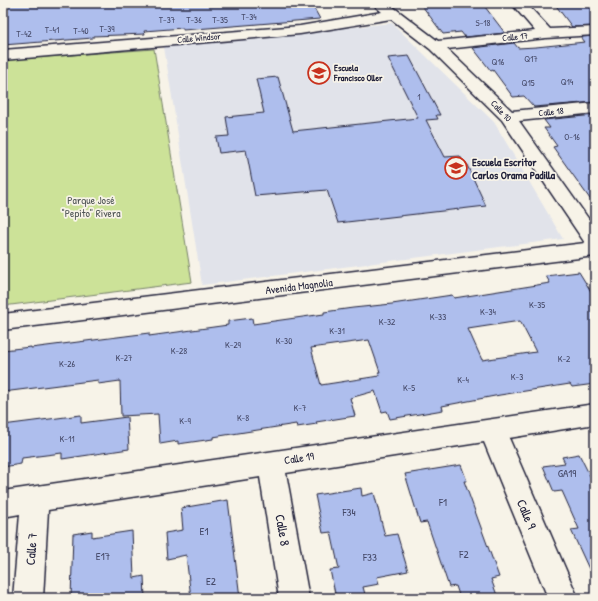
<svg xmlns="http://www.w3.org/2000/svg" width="598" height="601" viewBox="0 0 598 601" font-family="'Patrick Hand',sans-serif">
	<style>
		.built { fill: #e1e3ea }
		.green { fill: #cce298; stroke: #77826a }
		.building { fill: #aebeed; stroke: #22223b; fill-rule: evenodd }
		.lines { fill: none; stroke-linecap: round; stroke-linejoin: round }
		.minor-casing { stroke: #22223b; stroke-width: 3 }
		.minor { fill: #f7f3e8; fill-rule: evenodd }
		.labels { text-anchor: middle; stroke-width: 3.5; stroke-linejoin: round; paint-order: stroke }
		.number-label { font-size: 9px; fill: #454968 }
		.far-street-label { font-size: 9px; fill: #22223b; stroke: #f7f3e8 }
		.far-poi-label { font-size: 9px; font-weight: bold; fill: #22223b; stroke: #f7f3e8; text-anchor: start }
		.poi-label { font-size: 11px; font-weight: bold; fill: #22223b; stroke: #f7f3e8; text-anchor: start }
		.park-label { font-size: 11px; fill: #4c5252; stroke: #f7f3e8 }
		.street-label { font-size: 11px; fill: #22223b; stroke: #f7f3e8 }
		.near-number-label { font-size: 11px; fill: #454968 }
		.near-street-label { font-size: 13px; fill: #22223b; stroke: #f7f3e8 }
	</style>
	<rect width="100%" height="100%" fill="#f7f3e8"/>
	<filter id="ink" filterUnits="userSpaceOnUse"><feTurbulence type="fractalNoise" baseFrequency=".025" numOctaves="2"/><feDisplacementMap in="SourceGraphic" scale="8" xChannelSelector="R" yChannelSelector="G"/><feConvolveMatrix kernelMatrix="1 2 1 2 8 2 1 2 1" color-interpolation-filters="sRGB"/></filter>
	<g filter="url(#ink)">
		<path class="built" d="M392,23L494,122L563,239L202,285L164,47Z"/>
		<path class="green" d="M154,49L192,282L3,306V60Z"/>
		<path class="building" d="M3,3H207L208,6L246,3H311L320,19L183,30V28L144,31L145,34L93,36V38L3,45Z
			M420,3H482L505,33L465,37L461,32L443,34Z
			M554,3H595V26L572,27Z
			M595,36V102L534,107L524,96L513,97L493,70L491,71L473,48L514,43L518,48L536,47L585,42L581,37Z
			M409,56L440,115H436L438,119L426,120L445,157L460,156L464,163H466L486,206L338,223L327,190L255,196L246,150L219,153L216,137L229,136L226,117L264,113L256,79L278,77L293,131L418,118L388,58Z
			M595,115V206L553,147L557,146L544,128H550L544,120Z
			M579,272L595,298V384L572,387L570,384L500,395L442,406L443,410L390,419L387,411L382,412L375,391L350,398L355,416L316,422L317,424L297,427L296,424L213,437V439L178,444V441L160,444L158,414L121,416L120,381L98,384V380L3,392V350L31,347V348L149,333V336L228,325V321L252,318L253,324L324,314V312L353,308L392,304L452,295L454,298L550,283L546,276ZM520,321L536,352L482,360L468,329ZM369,340L380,372H378L379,376L321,385L311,348Z
			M81,415V423L127,417L129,449L62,459V453L22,458L21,464L3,467V425Z
			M579,454L595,486V582L571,530L579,529L562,491L554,492L543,466L565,463L562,457Z
			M461,465L467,481H464L499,577L491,579L498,598H460L456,586L449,587L427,522L420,523L405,474Z
			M361,488L362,496L374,493L385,536L397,534L408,571L377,577L379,584L363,587L366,598H336L330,570L339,569L331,532L323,533L315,495Z
			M228,500L240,598H191L186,555L167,559L165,533L183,530L181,508Z
			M92,531V537L132,531L134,578L144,576L145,598H71L73,534Z"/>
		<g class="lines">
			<g class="minor-casing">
				<path id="minor" d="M375,3H388L438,41L535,31L511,3H526L550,29L595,27V35L546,38L447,49L512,111L595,103V113L519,121L595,228V256L3,330V314L585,243L502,120L430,49L391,19L300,34L3,60V50L300,26L382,12L376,7Z
					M595,404V424L509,438L578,598H548L484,442L286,473L309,598H279L260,477L48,510L43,598H13L20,514L3,517V491Z"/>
			</g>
			<use href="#minor" class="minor"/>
		</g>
	</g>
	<defs>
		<g id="school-ring" transform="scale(1.15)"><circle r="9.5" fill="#f7f3e8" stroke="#c8321e" stroke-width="1.5"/><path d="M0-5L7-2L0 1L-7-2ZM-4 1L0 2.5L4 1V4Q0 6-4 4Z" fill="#c8321e"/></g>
	</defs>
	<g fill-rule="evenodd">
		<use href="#school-ring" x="319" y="73"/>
		<use href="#school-ring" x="456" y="168"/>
	</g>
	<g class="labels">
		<g class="number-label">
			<text x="249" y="20">T-34</text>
			<text x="167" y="23">T-37</text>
			<text x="194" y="23">T-36</text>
			<text x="220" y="23">T-35</text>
			<text x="483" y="26">S-18</text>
			<text x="107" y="32">T-39</text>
			<text x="52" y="33">T-41</text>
			<text x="81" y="34">T-40</text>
			<text x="24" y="37">T-42</text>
			<text x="531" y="62">Q17</text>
			<text x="498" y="65">Q16</text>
			<text x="567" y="85">Q14</text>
			<text x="528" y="86">Q15</text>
			<text x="419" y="100">1</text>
			<text x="572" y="140">O-16</text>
			<text x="537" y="308">K-35</text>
			<text x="488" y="315">K-34</text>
			<text x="438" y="320">K-33</text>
			<text x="387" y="325">K-32</text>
			<text x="337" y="334">K-31</text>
			<text x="284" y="344">K-30</text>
			<text x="233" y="348">K-29</text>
			<text x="179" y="354">K-28</text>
			<text x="124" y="361">K-27</text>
			<text x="564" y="362">K-2</text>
			<text x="67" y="367">K-26</text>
			<text x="517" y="380">K-3</text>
			<text x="463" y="383">K-4</text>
			<text x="409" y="391">K-5</text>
			<text x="300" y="411">K-7</text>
			<text x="243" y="421">K-8</text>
			<text x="185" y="424">K-9</text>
			<text x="67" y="442">K-11</text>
		</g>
		<g class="far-street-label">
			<text transform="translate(515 37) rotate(-6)" y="3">Calle 17</text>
			<text transform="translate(199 38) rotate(-5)" y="3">Calle Windsor</text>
			<text transform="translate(501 111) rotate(47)" y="3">Calle 10</text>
			<text transform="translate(551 112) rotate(-6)" y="3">Calle 18</text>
		</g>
		<g class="far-poi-label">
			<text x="334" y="71">Escuela<tspan x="334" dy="10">Francisco Oller</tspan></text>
		</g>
		<g class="poi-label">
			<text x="472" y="166">Escuela Escritor<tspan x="472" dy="13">Carlos Orama Padilla</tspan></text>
		</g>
		<g class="park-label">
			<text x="91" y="204">Parque José<tspan x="91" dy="13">"Pepito" Rivera</tspan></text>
		</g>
		<g class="street-label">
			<text transform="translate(299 286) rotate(-7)" y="4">Avenida Magnolia</text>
			<text transform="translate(299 458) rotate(-9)" y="4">Calle 19</text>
		</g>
		<g class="near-number-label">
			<text x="567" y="477">GA19</text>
			<text x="443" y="506">F1</text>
			<text x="349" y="516">F34</text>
			<text x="204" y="535">E1</text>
			<text x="464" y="558">F2</text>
			<text x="103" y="560">E17</text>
			<text x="370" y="561">F33</text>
			<text x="211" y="585">E2</text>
		</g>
		<g class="near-street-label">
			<text transform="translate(527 514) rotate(67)" y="5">Calle 9</text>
			<text transform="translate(283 530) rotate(80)" y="5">Calle 8</text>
			<text transform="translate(31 549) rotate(-86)" y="5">Calle 7</text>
		</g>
	</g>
	<rect width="598" height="601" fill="none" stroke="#f7f3e8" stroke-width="16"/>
	<rect x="8" y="8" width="582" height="585" fill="none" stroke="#22223b" stroke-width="1.5" filter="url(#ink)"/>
</svg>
